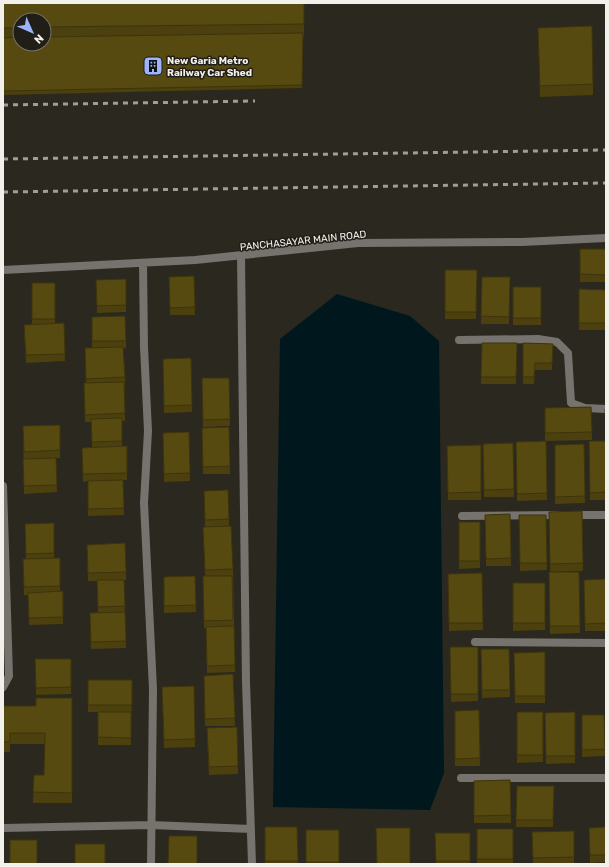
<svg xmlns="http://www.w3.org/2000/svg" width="609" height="867" viewBox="0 0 609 867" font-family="Rubik,sans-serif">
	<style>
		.water { fill: #00171e }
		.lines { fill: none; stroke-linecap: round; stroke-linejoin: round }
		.minor { stroke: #76726e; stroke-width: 8 }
		.rail { stroke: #a09e97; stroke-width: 3; stroke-dasharray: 5 5; stroke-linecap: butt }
		.wall { fill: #4b400e; fill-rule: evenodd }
		.building { fill: #574a10; stroke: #3d340b }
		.labels { text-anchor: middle; stroke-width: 3; stroke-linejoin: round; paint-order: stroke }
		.poi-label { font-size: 10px; font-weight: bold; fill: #f2f0eb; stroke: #201e16; text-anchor: start }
		.street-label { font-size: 10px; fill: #f2f0eb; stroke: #201e16 }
	</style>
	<rect width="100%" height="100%" fill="#2a281f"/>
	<path class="water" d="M337,294L410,316L439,341L444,773L430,810L273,807L280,339Z"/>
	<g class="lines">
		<path class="minor" d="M241,256L246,682L252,864
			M143,263L144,347L148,431L144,503L153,689L151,864
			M3,270L195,260L358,243L522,242L606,238
			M459,340L538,339L557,342L568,353L571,403L585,408L606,409
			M3,486L9,676L3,687
			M573,515H606
			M462,516L559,515
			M475,642L606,643
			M461,778H606
			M3,828L151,825L251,829"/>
		<path class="rail" d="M3,105L255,101
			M3,159L606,150
			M3,192L606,183"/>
	</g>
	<path class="wall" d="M3,3H304V37H303L302,88L3,95ZM20,20H44V44H20Z
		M538,28L593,84V95L540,97Z
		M580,249H606V282H580Z
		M445,270H477L476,319H445Z
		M194,276L195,315H170L169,277Z
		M482,277H510L509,324H481Z
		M126,279V312L97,313L96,280Z
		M32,283H55V324L64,323L65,361L26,363L24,332L32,324Z
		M513,287H541V325H513Z
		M579,289L606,290V330H579Z
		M92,317L126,341V348H123L125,377V385H124L125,421H122V446H127V480H123L124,515L88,516V481L83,482L82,448L92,447L91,422H85L84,383H86L85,348H92Z
		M482,343H517L516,384H481Z
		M523,343L553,344L552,370H535L534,384H523Z
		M191,358L192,412L164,413L163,359Z
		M202,378H229L230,426L203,427Z
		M591,407L592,440L545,441V408Z
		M605,409H606V500H590L589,441H606Z
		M60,425V458H50H56L57,492L24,494L23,426Z
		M229,427L230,474H203L202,428Z
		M189,432L190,481L164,482L163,433Z
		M546,441L547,500L517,501L516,442Z
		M513,443L514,497H484L483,444Z
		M584,444L585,503L555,504V445Z
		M481,445V500H448L447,446Z
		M228,490L229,526L205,527L204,491Z
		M582,511L583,571L550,572L549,512Z
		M510,514L511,566H486L485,515Z
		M519,515H546L547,570L520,571Z
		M459,522H480V568L459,569Z
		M54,523V558H60V592L63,591V624L29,625L28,595H24L23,559H26L25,524Z
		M203,527L233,569L235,672L207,673L206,628H204L203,584L205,576Z
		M125,543L126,580H124L126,648L91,649L90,613H98L97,581H88L87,545Z
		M549,572H579L580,633L550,634Z
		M482,573L483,630L449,631L448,574Z
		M195,576L196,612L164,613V577Z
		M606,579V631H585L584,580Z
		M513,583H545V630L513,631Z
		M450,647H478V701L451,702Z
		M481,649H509L510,697L482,698Z
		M545,652V703H515L514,653Z
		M35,659H71V694L36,695Z
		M233,674L235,726H205L204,676Z
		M88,680H132L131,745H98V712H88Z
		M194,686L195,747L164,748L162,687Z
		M72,698V803H33L34,775H44L45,744H10V752H3V706H36Z
		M479,710L480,766H455V711Z
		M517,712H543V762L517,763Z
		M575,712V763L546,764L545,713Z
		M582,715H604L605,756L582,757Z
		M237,727L238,774L209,775L207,735Z
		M510,780L511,823H474V781Z
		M517,786H554L553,827H516Z
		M265,827H297L298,864H265Z
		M606,827V862L590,863L589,828Z
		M477,829H513V864H477Z
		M306,830H339V864H306Z
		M574,831V864H533L532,832Z
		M435,833H470V864H436Z"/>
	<path class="building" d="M3,3H304V24L44,27V20H20V28H3Z
		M592,26L593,84L540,86L538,28Z
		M303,33L302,85L3,91V38L20,37V44H44V37Z
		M580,249H606V275L580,274Z
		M445,270H477L476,312H445Z
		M194,276L195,307L170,308L169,277Z
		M482,277H510L509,317L481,316Z
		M126,279V305L97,306L96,280Z
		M32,283H55V319H32Z
		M513,287H541V318H513Z
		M579,289L606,290V323H579Z
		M125,316L126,341H92V317Z
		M64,323L65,354L26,355L24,325Z
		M482,343H517L516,377H481Z
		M523,343L553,344L552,363H535L534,377H523Z
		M123,347L125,377L86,379L85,348Z
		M191,358L192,405L164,406L163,359Z
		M202,378H229L230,419L203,420Z
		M124,382L125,413L85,415L84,383Z
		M591,407L592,432L545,433V408Z
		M605,409H606V436Z
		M122,418V441L92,442L91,419Z
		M60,425V450L24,452L23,426Z
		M229,427L230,466L203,467L202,428Z
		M189,432L190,473L164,474L163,433Z
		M546,441L547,493L517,494L516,442Z
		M589,441H606V492L590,493Z
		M513,443L514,489L484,490L483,444Z
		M584,444L585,496L555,497V445Z
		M481,445V492L448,493L447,446Z
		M127,446V473L83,474L82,448Z
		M56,458L57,485L24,486L23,459Z
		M123,480L124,508L88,509V481Z
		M228,490L229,519L205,520L204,491Z
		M582,511L583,563L550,564L549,512Z
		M510,514L511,558L486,559L485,515Z
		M519,515H546L547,563H520Z
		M459,522H480V561H459Z
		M54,523V553L26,554L25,524Z
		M231,526L233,569L205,570L203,527Z
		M125,543L126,572L88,573L87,545Z
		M60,558V586L24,587L23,559Z
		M549,572H579L580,626H550Z
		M482,573L483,623H449L448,574Z
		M195,576L196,605L164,606V577Z
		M203,576H232L233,620L204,621Z
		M606,579V623L585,624L584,580Z
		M97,580H124L125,606L98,607Z
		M513,583H545V623H513Z
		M63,591V617L29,618L28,593Z
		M125,612L126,641L91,642L90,613Z
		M234,626L235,665L207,666L206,627Z
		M450,647H478V694H451Z
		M481,649H509L510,690H482Z
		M545,652V696H515L514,653Z
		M35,659H71V687L36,688Z
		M233,674L235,718L205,719L204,676Z
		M88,680H132V705H88Z
		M194,686L195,739L164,740L162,687Z
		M36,698H72V793L33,792L34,775H44L45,733H10V742H3V706H36Z
		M479,710L480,758L455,759V711Z
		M98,712H131V738L98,737Z
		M517,712H543V755H517Z
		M575,712V756H546L545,713Z
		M582,715H604L605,749L582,750Z
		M237,727L238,766L209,767L207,728Z
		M510,780L511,815L474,816V781Z
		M517,786H554L553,820H516Z
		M265,827H297L298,861H265Z
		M606,827V855H590L589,828Z
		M376,828H410V864H377Z
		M477,829H513V859H477Z
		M306,830H339V862H306Z
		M574,831V857L533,858L532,832Z
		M435,833H470V861H436Z
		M169,836H197V864H168Z
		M10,840H37V864H10Z
		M75,844H105V864H75Z"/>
	<defs>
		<g id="building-square" transform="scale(1)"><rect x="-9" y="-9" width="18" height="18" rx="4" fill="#9db4fd" stroke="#201e16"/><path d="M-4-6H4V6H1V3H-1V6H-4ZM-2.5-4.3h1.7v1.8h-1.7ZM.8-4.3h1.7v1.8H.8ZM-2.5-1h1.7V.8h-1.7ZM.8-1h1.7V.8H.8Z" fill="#111"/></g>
	</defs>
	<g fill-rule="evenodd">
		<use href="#building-square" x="153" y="66"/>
	</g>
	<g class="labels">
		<g class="poi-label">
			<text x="167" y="64">New Garia Metro<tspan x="167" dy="12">Railway Car Shed</tspan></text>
		</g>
		<g class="street-label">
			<text transform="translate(303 240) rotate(-6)" y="4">PANCHASAYAR MAIN ROAD</text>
		</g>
	</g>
	<rect width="609" height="867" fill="none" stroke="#f2f0eb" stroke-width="8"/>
	<g transform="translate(32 32) rotate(135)"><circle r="19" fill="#201e16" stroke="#74726b"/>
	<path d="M0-3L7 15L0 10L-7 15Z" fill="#9db4fd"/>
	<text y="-6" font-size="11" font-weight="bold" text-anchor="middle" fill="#f2f0eb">N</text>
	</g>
</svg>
